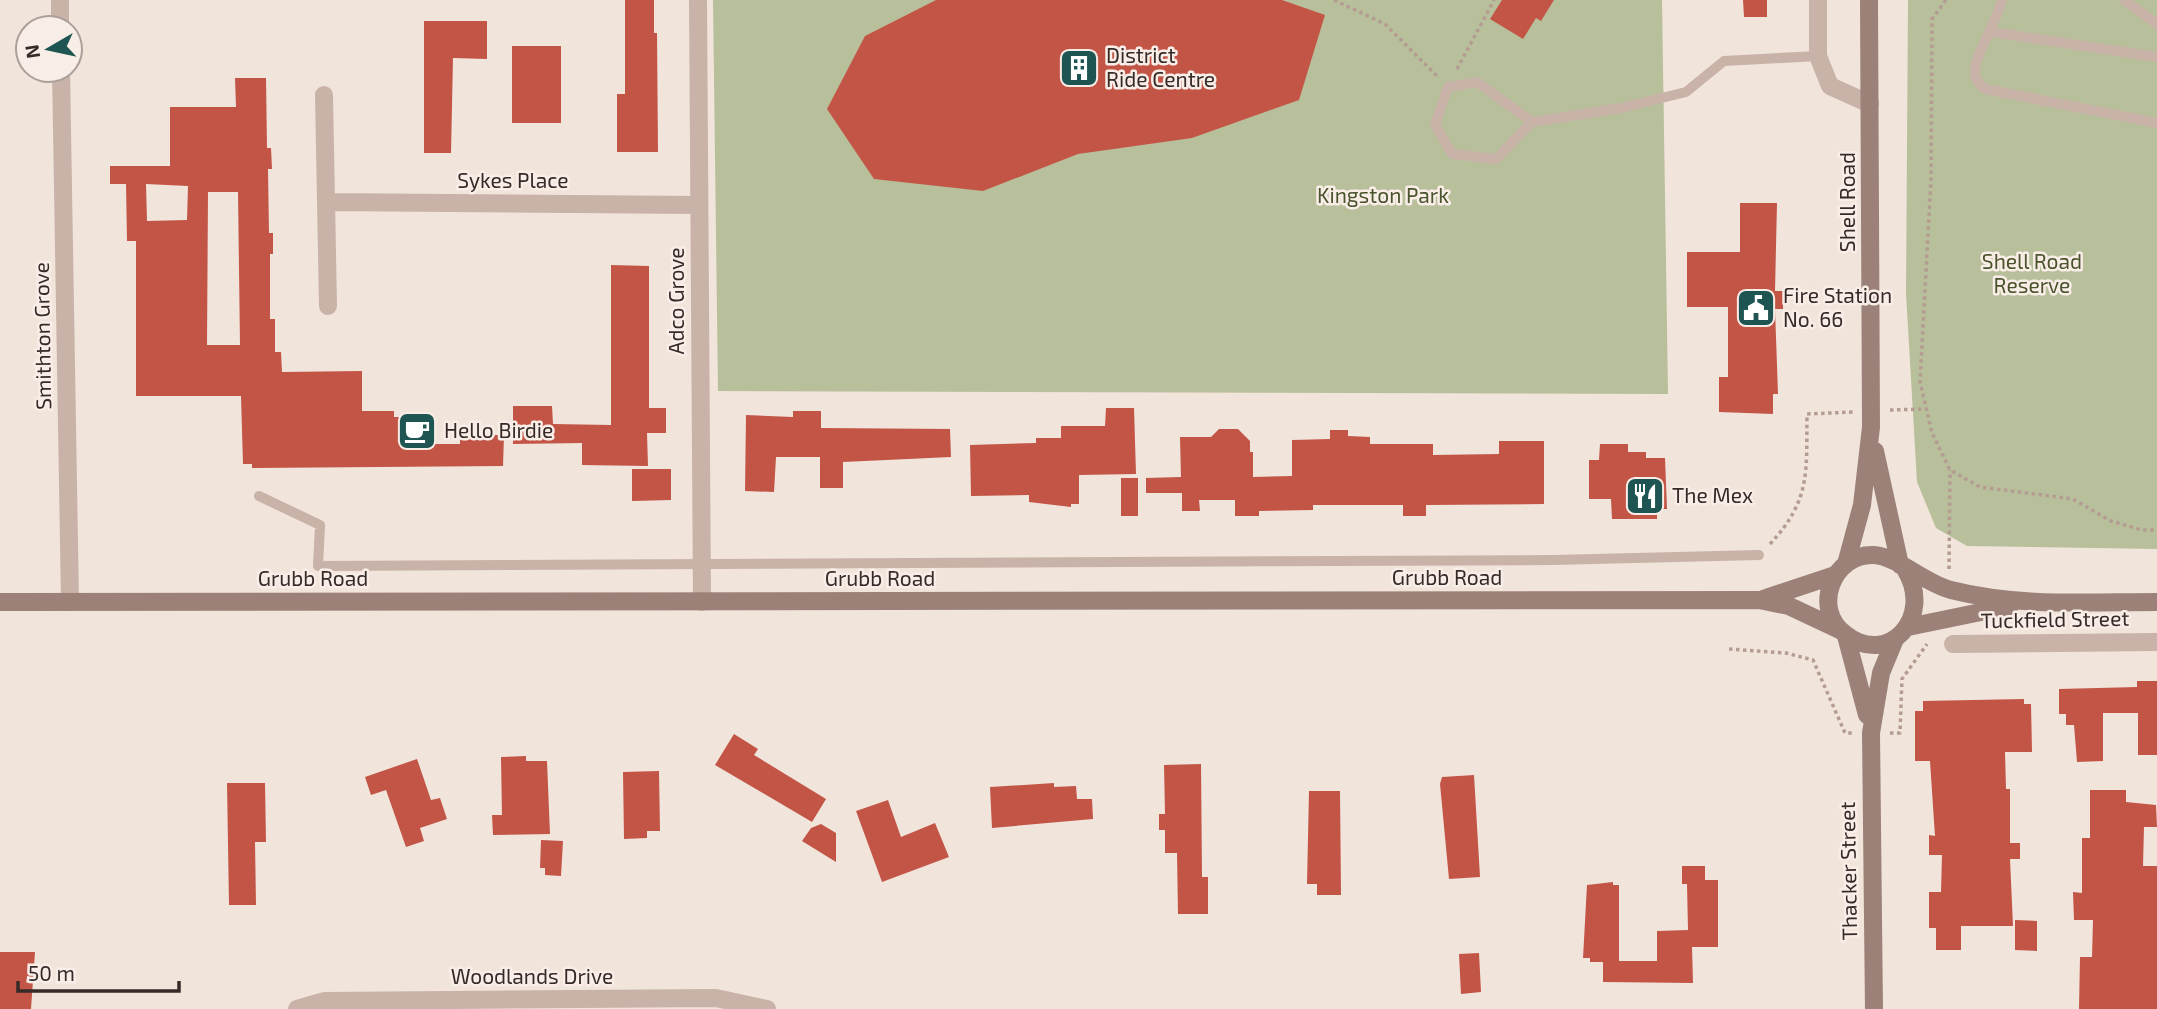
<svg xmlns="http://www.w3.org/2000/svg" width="2157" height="1009" viewBox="0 0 2157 1009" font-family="'Exo 2',sans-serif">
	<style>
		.green { fill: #b8bf9b }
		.building { fill: #c35547; fill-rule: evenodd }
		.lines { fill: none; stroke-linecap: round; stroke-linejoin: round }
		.path { stroke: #b49c91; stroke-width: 3.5; stroke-dasharray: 3.5 3.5; stroke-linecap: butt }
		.lane { stroke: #c9b2a7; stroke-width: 10 }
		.street { stroke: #c9b2a7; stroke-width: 18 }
		.secondary { stroke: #9c8178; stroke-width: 18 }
		.labels { text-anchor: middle; stroke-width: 5; stroke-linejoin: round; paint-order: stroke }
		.poi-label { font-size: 21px; fill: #352a27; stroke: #f9eee7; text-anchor: start }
		.street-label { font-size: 21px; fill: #352a27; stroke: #f9eee7 }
		.park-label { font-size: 21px; fill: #49532c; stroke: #f9eee7 }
	</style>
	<rect width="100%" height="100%" fill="#f1e4db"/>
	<path class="green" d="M713,0H1662L1668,394L718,391Z
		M1908,0H2157V549L1967,546L1936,528L1917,482L1906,293Z"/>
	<path class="building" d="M625,0H654V33H657L658,152H617V94H625Z
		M936,0H1282L1325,15L1299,100L1192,138L1078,154L983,191L874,179L827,109L865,36Z
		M1502,0H1554L1541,21L1536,18L1523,39L1490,19Z
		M1743,0H1767V17H1744Z
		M424,21H487V59L453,58L451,153H424Z
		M512,46H561V123H512Z
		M235,78H266L267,148H271L272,169H268L269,233H273V254H270V319H275V352H281L282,372L362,371V411H394V417H428V444H460V435H504L503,466L252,468V464H243L241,396H136V241H127L126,184H110V166H170V107H236ZM146,184L188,186L187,220L147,221ZM208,192H238L240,345H207Z
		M1740,203H1777L1775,291H1783V309H1775L1778,394H1773V414L1719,412V377H1728V307H1687V252H1740Z
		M611,265L649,266V408H666V433H647L648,466L582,465V443L513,444V406H552L553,424L611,425Z
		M1106,408H1134L1136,474L1079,475V504H1071V507L1029,502V495L971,496L970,445L1036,443V438H1061V426H1105Z
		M793,411H821V428L950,429L951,457L843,462V488H820V457H776L774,492L745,491L746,415L793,417Z
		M1219,429H1238L1250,441V452H1253V477L1292,476V440L1330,439V430H1348V436L1370,437V444H1433V455L1499,454V441H1544V504L1426,505V516H1403V505H1313V510L1259,511V516H1235V500H1199L1200,511H1182V493H1146V478L1181,477L1180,437H1211Z
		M1600,444H1628V452H1646V458H1665L1667,509H1657V519H1612L1611,499H1589V460H1599Z
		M632,469H671V500L632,501Z
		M1121,478H1138V516H1121Z
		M2137,681H2157V755H2138V713H2103V761L2077,762L2074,725H2066V714H2059V689L2137,687Z
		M2024,699V704H2031L2032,752H2005L2006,789H2010V843H2020V859H2010L2013,926H1961V950H1936V928H1929V892H1941L1942,855H1929V835L1935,836L1930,761H1915V711H1923V701Z
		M734,734L758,749L754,755L826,799L812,822L715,765Z
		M526,756V761H547L550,834L493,835L492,815H502L501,757Z
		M417,759L431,800L440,798L447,819L420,828L424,841L406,847L386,790L371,795L365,777Z
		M1201,764L1202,877H1208V914H1178L1177,853H1165V830H1159V814H1165L1164,765Z
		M659,771L660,831H647V838L624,839L623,772Z
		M1474,775L1480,877L1449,879L1440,784L1442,777Z
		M227,783H265L266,842H255L256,905H229Z
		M1054,783V787L1076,786L1077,799H1092L1093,819L992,828L990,787Z
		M2090,790H2126V802L2156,805L2157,827H2144L2143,866H2157V1009H2079L2080,957H2092L2093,920H2074L2073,892L2082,893V838H2090Z
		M1309,791H1340L1341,895H1317V884H1307Z
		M888,800L901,837L935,823L949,857L882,882L856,811Z
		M821,824L836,833V862L802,841L811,828Z
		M541,840L563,841L561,876L545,875V868H540Z
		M1682,866H1705V880H1718V947H1692L1693,983L1603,982V962H1590V958H1583L1587,885L1613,882V885H1619V961H1657V931L1688,930L1687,884H1682Z
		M2015,920L2037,921V951L2015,950Z
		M0,952H35L31,1009H0Z
		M1479,953L1481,992L1461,994L1459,954Z"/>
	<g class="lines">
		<path class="path" d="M1334,0L1385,24L1439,78
			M1946,0L1932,19L1931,180L1920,382L1932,433L1950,470L1980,487L2073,499L2111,521L2142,530H2157
			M1457,69L1494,0
			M1890,410L1926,409
			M1770,544C1812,499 1806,470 1807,414L1854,412
			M1949,569L1950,470
			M1729,649L1786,653L1813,660L1845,733H1854
			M1890,733H1900L1902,679L1927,644"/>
		<path class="lane" d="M2002,0C1998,17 1975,57 1975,70C1974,79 1979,83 1985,89L2157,123
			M2124,0L2157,24
			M1991,32L2157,57
			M1532,122L1477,82L1448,87L1435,125L1452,154L1496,159L1532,122L1621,108L1686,92L1724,61L1818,56
			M259,496L320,525L318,566L1553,560L1759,555"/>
		<path class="street" d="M60,0V28
			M698,0L702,602
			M1818,0V56L1830,86L1870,104
			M61,70L70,602
			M324,95L328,306
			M326,202L699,205
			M1953,644L2157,642
			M297,1009L325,1001L716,998L767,1009"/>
		<path class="secondary" d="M1875,451L1900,565
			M1846,564L1862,505L1871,427L1869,0
			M1905,569C1935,617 1888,668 1845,634C1811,609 1833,553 1874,555C1899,557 1924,583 1951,590C2018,607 2088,602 2157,602
			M1763,599L1835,575
			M0,602L1759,600L1789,606L1840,630
			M1908,627L2010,606
			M1846,636L1867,715
			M1874,1009L1871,733L1881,673L1895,639"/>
	</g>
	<defs>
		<g id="building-square" transform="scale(2.0125)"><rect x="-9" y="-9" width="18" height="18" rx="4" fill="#1e5552" stroke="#f9eee7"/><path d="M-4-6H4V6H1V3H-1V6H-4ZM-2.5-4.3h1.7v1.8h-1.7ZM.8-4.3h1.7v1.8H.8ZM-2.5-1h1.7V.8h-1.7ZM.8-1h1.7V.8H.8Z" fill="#fff"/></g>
		<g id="civic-square" transform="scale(2.0125)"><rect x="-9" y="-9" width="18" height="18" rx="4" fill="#1e5552" stroke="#f9eee7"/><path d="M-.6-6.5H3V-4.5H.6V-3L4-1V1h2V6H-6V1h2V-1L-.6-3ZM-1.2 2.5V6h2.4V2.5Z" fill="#fff"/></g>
		<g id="cafe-square" transform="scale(2.0125)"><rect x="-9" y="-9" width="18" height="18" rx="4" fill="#1e5552" stroke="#f9eee7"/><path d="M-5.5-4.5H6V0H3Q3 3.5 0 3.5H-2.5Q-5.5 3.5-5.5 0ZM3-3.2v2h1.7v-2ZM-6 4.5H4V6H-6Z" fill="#fff"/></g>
		<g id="restaurant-square" transform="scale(2.0125)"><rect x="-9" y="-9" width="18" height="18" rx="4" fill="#1e5552" stroke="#f9eee7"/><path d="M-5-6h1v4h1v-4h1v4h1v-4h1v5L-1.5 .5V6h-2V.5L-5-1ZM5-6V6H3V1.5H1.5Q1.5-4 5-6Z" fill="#fff"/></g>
	</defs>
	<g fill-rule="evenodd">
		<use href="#building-square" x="1079" y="68"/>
		<use href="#civic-square" x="1756" y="308"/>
		<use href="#cafe-square" x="417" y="431"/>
		<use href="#restaurant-square" x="1645" y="496"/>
	</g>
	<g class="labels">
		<g class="poi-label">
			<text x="1106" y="63">District<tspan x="1106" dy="24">Ride Centre</tspan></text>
			<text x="1783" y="303">Fire Station<tspan x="1783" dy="24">No. 66</tspan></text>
			<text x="444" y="438">Hello Birdie</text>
			<text x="1672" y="503">The Mex</text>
		</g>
		<g class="street-label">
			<text x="513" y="188">Sykes Place</text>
			<text transform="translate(1848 202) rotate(-90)" y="7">Shell Road</text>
			<text transform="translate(677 301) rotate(-90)" y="7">Adco Grove</text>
			<text transform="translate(43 336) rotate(-91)" y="7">Smithton Grove</text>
			<text x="1447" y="585">Grubb Road</text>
			<text x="313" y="586">Grubb Road</text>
			<text x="880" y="586">Grubb Road</text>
			<text transform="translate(2055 620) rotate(-1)" y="7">Tuckfield Street</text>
			<text transform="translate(1849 871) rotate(-91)" y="7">Thacker Street</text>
			<text x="532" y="984">Woodlands Drive</text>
		</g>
		<g class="park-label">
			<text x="1383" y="203">Kingston Park</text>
			<text x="2032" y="269">Shell Road<tspan x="2032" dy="24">Reserve</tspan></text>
		</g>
	</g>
	<g transform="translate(49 49) rotate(261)"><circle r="33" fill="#f9eee7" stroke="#aba09a" stroke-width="2"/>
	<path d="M0-5L12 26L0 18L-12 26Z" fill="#1e5552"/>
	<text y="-10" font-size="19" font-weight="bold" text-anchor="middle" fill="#352a27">N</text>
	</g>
	<path d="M18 981v10h161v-10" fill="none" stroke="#352a27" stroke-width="3.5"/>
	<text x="28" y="981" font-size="21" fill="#352a27" stroke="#f9eee7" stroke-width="5" paint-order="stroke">50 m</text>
</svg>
